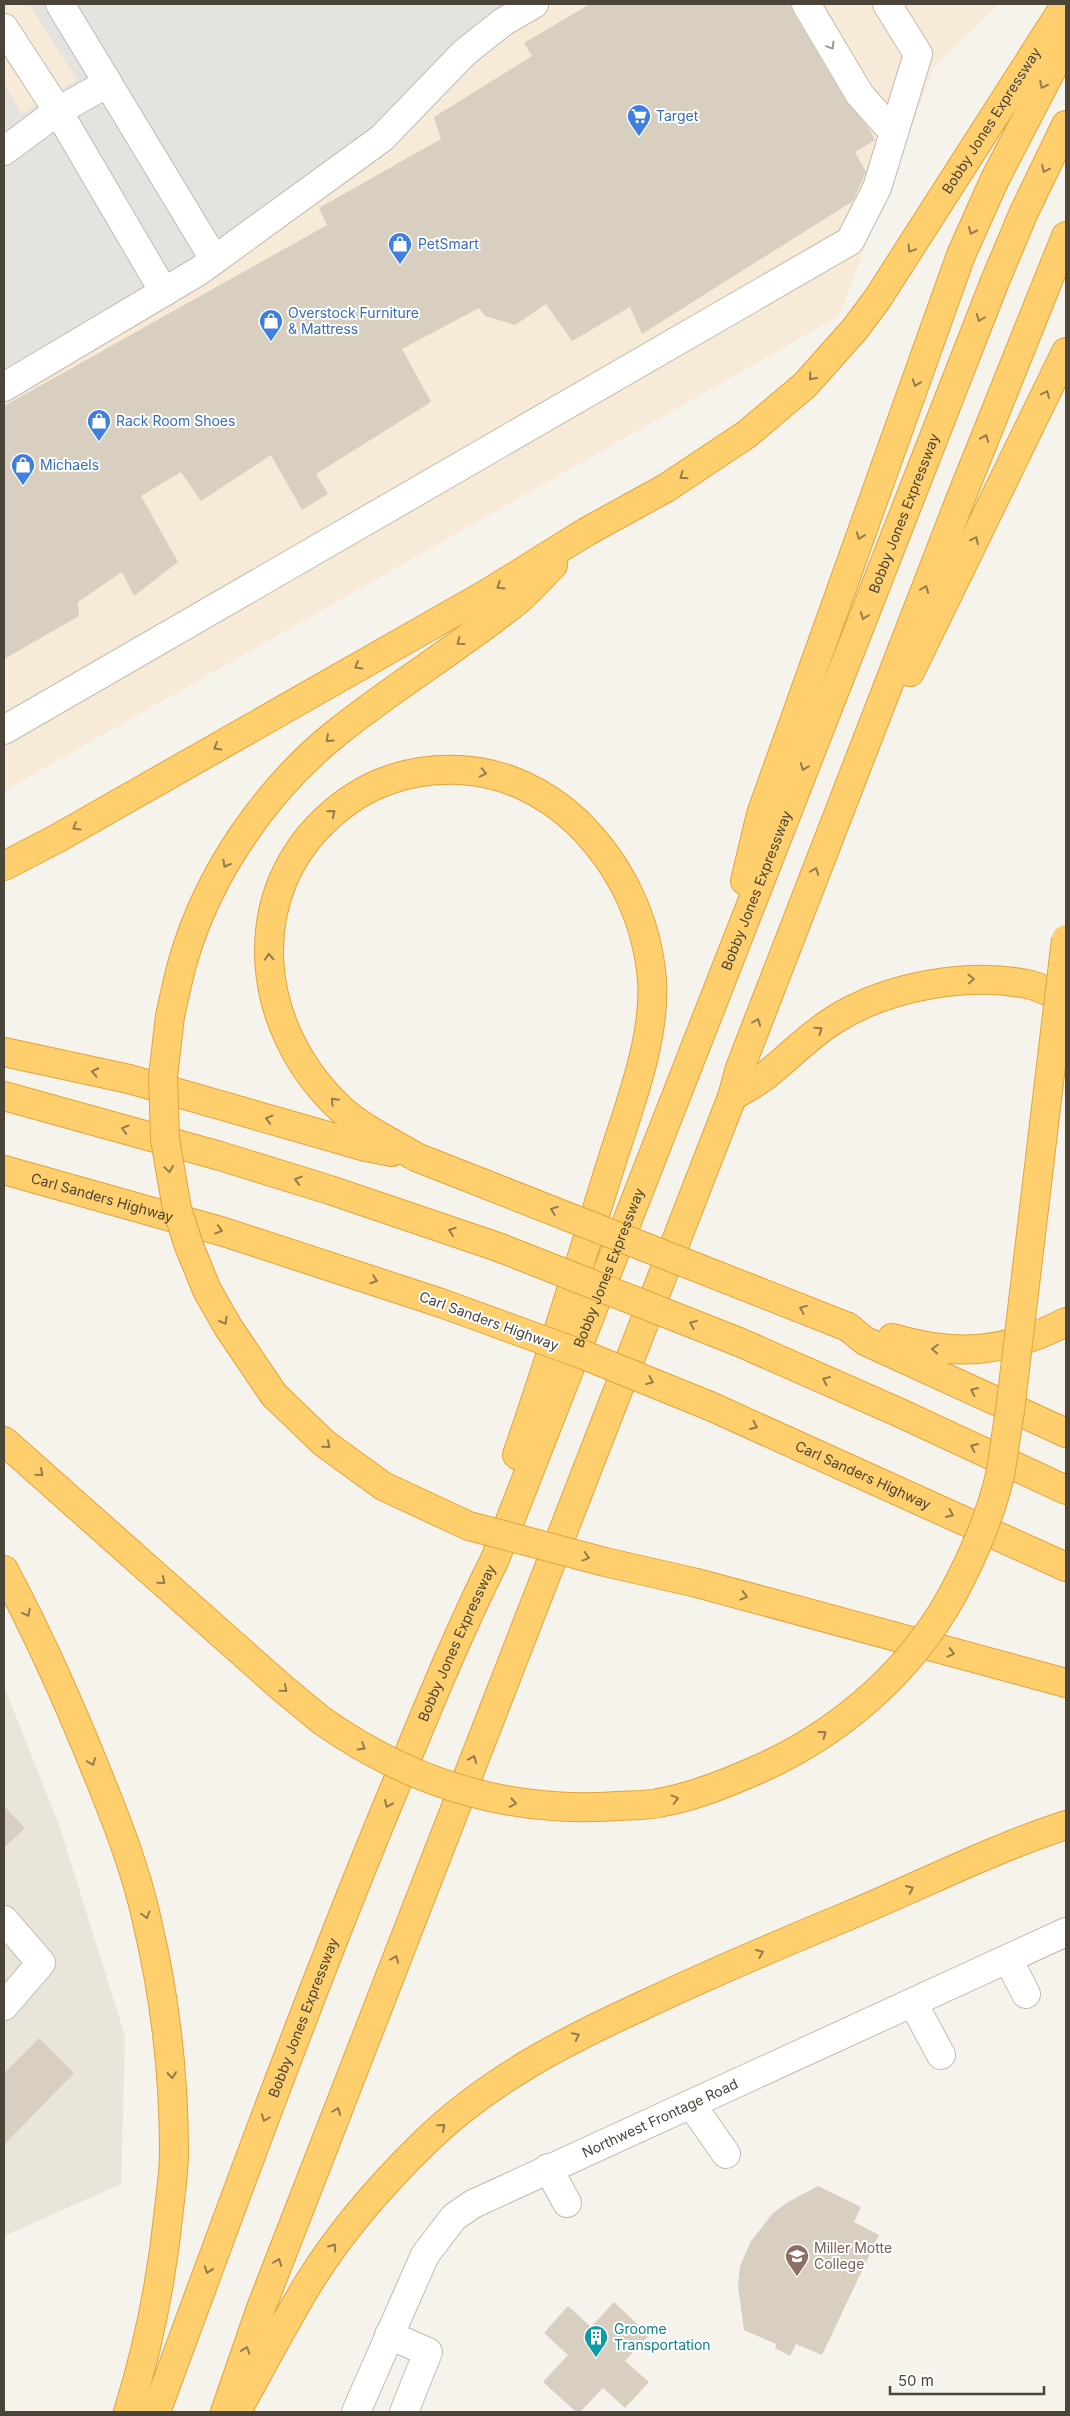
<svg xmlns="http://www.w3.org/2000/svg" width="1070" height="2416" viewBox="0 0 1070 2416" font-family="Inter,sans-serif">
	<style>
		.residential { fill: #eae5da }
		.commercial { fill: #f7ead8 }
		.parking { fill: #e5e3e0 }
		.building { fill: #d8cfc1 }
		.lines { fill: none; stroke-linecap: round; stroke-linejoin: round }
		.minor-casing { stroke: #c2bbae; stroke-width: 30 }
		.highway-casing { stroke: #e0a43c; stroke-width: 30 }
		.minor { stroke: #fff; stroke-width: 28 }
		.highway { stroke: #ffcf6e; stroke-width: 28 }
		.highway-bridge-casing { stroke: #e0a43c; stroke-width: 30; stroke-linecap: butt }
		.highway-bridge { stroke: #ffcf6e; stroke-width: 28 }
		.oneway { stroke: #9c9892 }
		.oneway2 { stroke: #937c4e }
		.labels { text-anchor: middle; stroke-width: 4; stroke-linejoin: round; paint-order: stroke }
		.shop-label { font-size: 14px; fill: #366cbe; stroke: #fff; text-anchor: start }
		.street-label { font-size: 14px; fill: #4b4439; stroke: #fff }
		.education-label { font-size: 14px; fill: #785e54; stroke: #fff; text-anchor: start }
		.culture-label { font-size: 14px; fill: #0d838f; stroke: #fff; text-anchor: start }
	</style>
	<rect width="100%" height="100%" fill="#f6f3ec"/>
	<path class="residential" d="M4,1686L59,1825L125,2036L121,2184L4,2236Z"/>
	<path class="commercial" d="M4,4H999L935,65L839,316L4,791Z"/>
	<path class="parking" d="M29,4H510L387,119L194,260L4,374V84L22,114L77,80Z"/>
	<path class="building" d="M590,4H790L793,12L847,103L867,126L875,140L855,152L866,172L853,201L642,334L630,307L572,341L546,304L515,325L485,316L479,308L402,349L431,402L316,474L328,494L302,510L271,455L201,501L181,472L141,496L178,562L134,596L122,572L78,602L79,616L4,659V406L327,225L319,208L441,139L434,117L532,56L524,43Z
		M4,1806L25,1828L4,1848Z
		M39,2038L74,2073L4,2145V2073Z
		M818,2186L861,2207L854,2222L879,2235L822,2355L796,2344L790,2356L775,2348L776,2344L744,2330L738,2286L740,2266L751,2241L773,2213L788,2202Z
		M614,2302L649,2335L625,2361L649,2382L625,2408L603,2388L580,2412H576L543,2382L568,2355L544,2333L568,2306L591,2327Z"/>
	<g class="lines">
		<g class="minor-casing">
			<g id="minor">
				<path d="M60,4L214,259"/>
				<path d="M806,4L860,95L894,133"/>
				<path d="M4,28L58,111L164,292"/>
				<path d="M4,151L58,111L108,83"/>
				<path d="M4,387L199,271L382,138L464,53L503,22L534,4"/>
				<path d="M4,730L850,241L877,188L918,54L887,4"/>
				<path d="M4,1920L41,1963L4,2006"/>
				<path d="M1008,1959L1026,1994"/>
				<path d="M913,2003L941,2055"/>
				<path d="M691,2104L726,2154"/>
				<path d="M548,2168L567,2203"/>
				<path d="M389,2335L428,2352L404,2412"/>
				<path id="s1" d="M356,2412L425,2255L454,2217L473,2204L1066,1932"/>
			</g>
		</g>
		<g class="highway-casing">
			<g id="highway">
				<path d="M910,672L1066,352"/>
				<path id="s2" d="M4,866L58,838L488,593L586,532L666,488L747,434L805,385L855,329L878,298L1066,4"/>
				<path d="M745,881L761,814L961,255L995,179L1066,42"/>
				<path d="M170,1016C174,998 178,979 183,961C208,874 265,791 335,734C392,688 455,650 512,605C527,594 540,578 553,565"/>
				<path d="M4,1052L129,1079L366,1147L392,1152"/>
				<path d="M4,1096L220,1156L330,1190L498,1247"/>
				<path d="M732,1097C744,1089 759,1082 770,1072C792,1054 810,1035 834,1020C887,986 971,971 1031,985C1043,988 1055,995 1066,1000"/>
				<path d="M416,1157C391,1142 363,1129 341,1109C254,1029 239,892 334,812C370,781 412,768 460,770C504,772 545,792 577,822C620,864 647,919 652,980C656,1040 628,1109 610,1167C580,1263 550,1360 517,1455"/>
				<path id="s3" d="M4,1170L224,1232L441,1303"/>
				<path d="M848,1327L865,1341L1066,1433"/>
				<path d="M892,1338C956,1357 1006,1353 1066,1322"/>
				<path d="M739,1342L898,1412L1066,1490"/>
				<path id="s4" d="M710,1406L1066,1567"/>
				<path d="M4,1441L281,1687L321,1720"/>
				<path d="M4,1570C39,1636 70,1705 98,1775C117,1822 136,1870 147,1921C165,1997 174,2074 174,2152C174,2171 171,2191 169,2209C162,2279 149,2345 128,2412"/>
				<path d="M697,1583L1066,1683"/>
				<path d="M242,2402C264,2362 285,2322 308,2284C340,2232 381,2185 424,2143C487,2081 565,2041 644,2005C712,1973 780,1944 850,1915C922,1885 992,1849 1066,1825"/>
				<path id="s5" d="M156,2412C231,2209 305,2005 388,1804C422,1722 455,1639 495,1559L995,281L1024,212L1066,125"/>
				<path d="M225,2412L261,2308L732,1097L740,1068L960,500L1066,236"/>
			</g>
		</g>
		<use href="#minor" class="minor"/>
		<use href="#highway" class="highway"/>
		<g class="highway-bridge-casing">
			<path id="highway-bridge" d="M170,1016L163,1077L165,1139L177,1209L189,1246L207,1290L228,1327L274,1395L324,1443L383,1486L469,1526L605,1562L697,1583
				M416,1157L848,1327
				M498,1247L739,1342
				M441,1303L584,1355L710,1406
				M321,1720C410,1783 507,1814 617,1806C630,1805 645,1806 658,1803C693,1797 727,1783 759,1769C833,1736 900,1681 943,1611C966,1573 990,1519 1000,1475C1004,1454 1006,1432 1010,1411L1066,939"/>
		</g>
		<use href="#highway-bridge" class="highway-bridge"/>
	</g>
	<defs><path id="oneway-chevron" d="M-2-3.5L2.5 0L-2 3.5" fill="none" stroke-width="1.6" stroke-linecap="round" stroke-linejoin="round" transform="scale(1.25)"/></defs>
	<use class="oneway" href="#oneway-chevron" transform="translate(831 46) rotate(59)"/>
	<g class="oneway2">
		<use href="#oneway-chevron" transform="translate(1043 85) rotate(117)"/>
		<use href="#oneway-chevron" transform="translate(1045 169) rotate(116)"/>
		<use href="#oneway-chevron" transform="translate(972 231) rotate(114)"/>
		<use href="#oneway-chevron" transform="translate(911 249) rotate(122)"/>
		<use href="#oneway-chevron" transform="translate(980 318) rotate(111)"/>
		<use href="#oneway-chevron" transform="translate(812 377) rotate(132)"/>
		<use href="#oneway-chevron" transform="translate(916 383) rotate(110)"/>
		<use href="#oneway-chevron" transform="translate(1046 394) rotate(-65)"/>
		<use href="#oneway-chevron" transform="translate(985 438) rotate(-68)"/>
		<use href="#oneway-chevron" transform="translate(683 476) rotate(146)"/>
		<use href="#oneway-chevron" transform="translate(860 536) rotate(110)"/>
		<use href="#oneway-chevron" transform="translate(975 540) rotate(-64)"/>
		<use href="#oneway-chevron" transform="translate(500 586) rotate(148)"/>
		<use href="#oneway-chevron" transform="translate(925 589) rotate(-69)"/>
		<use href="#oneway-chevron" transform="translate(864 616) rotate(111)"/>
		<use href="#oneway-chevron" transform="translate(460 642) rotate(144)"/>
		<use href="#oneway-chevron" transform="translate(358 666) rotate(150)"/>
		<use href="#oneway-chevron" transform="translate(329 739) rotate(138)"/>
		<use href="#oneway-chevron" transform="translate(217 747) rotate(150)"/>
		<use href="#oneway-chevron" transform="translate(804 767) rotate(111)"/>
		<use href="#oneway-chevron" transform="translate(483 773) rotate(13)"/>
		<use href="#oneway-chevron" transform="translate(332 813) rotate(-40)"/>
		<use href="#oneway-chevron" transform="translate(76 827) rotate(150)"/>
		<use href="#oneway-chevron" transform="translate(226 864) rotate(119)"/>
		<use href="#oneway-chevron" transform="translate(815 871) rotate(-69)"/>
		<use href="#oneway-chevron" transform="translate(269 957) rotate(-93)"/>
		<use href="#oneway-chevron" transform="translate(971 979) rotate(-1)"/>
		<use href="#oneway-chevron" transform="translate(757 1022) rotate(-69)"/>
		<use href="#oneway-chevron" transform="translate(819 1030) rotate(-35)"/>
		<use href="#oneway-chevron" transform="translate(95 1072) rotate(-168)"/>
		<use href="#oneway-chevron" transform="translate(334 1101) rotate(-134)"/>
		<use href="#oneway-chevron" transform="translate(269 1119) rotate(-164)"/>
		<use href="#oneway-chevron" transform="translate(125 1129) rotate(-164)"/>
		<use href="#oneway-chevron" transform="translate(169 1169) rotate(82)"/>
		<use href="#oneway-chevron" transform="translate(298 1180) rotate(-163)"/>
		<use href="#oneway-chevron" transform="translate(554 1210) rotate(-159)"/>
		<use href="#oneway-chevron" transform="translate(219 1230) rotate(17)"/>
		<use href="#oneway-chevron" transform="translate(452 1231) rotate(-161)"/>
		<use href="#oneway-chevron" transform="translate(374 1280) rotate(19)"/>
		<use href="#oneway-chevron" transform="translate(803 1309) rotate(-158)"/>
		<use href="#oneway-chevron" transform="translate(224 1321) rotate(61)"/>
		<use href="#oneway-chevron" transform="translate(693 1324) rotate(-158)"/>
		<use href="#oneway-chevron" transform="translate(935 1349) rotate(-176)"/>
		<use href="#oneway-chevron" transform="translate(826 1380) rotate(-156)"/>
		<use href="#oneway-chevron" transform="translate(650 1381) rotate(22)"/>
		<use href="#oneway-chevron" transform="translate(974 1391) rotate(-155)"/>
		<use href="#oneway-chevron" transform="translate(754 1426) rotate(24)"/>
		<use href="#oneway-chevron" transform="translate(327 1445) rotate(39)"/>
		<use href="#oneway-chevron" transform="translate(974 1447) rotate(-155)"/>
		<use href="#oneway-chevron" transform="translate(40 1473) rotate(41)"/>
		<use href="#oneway-chevron" transform="translate(950 1514) rotate(24)"/>
		<use href="#oneway-chevron" transform="translate(586 1557) rotate(15)"/>
		<use href="#oneway-chevron" transform="translate(162 1581) rotate(41)"/>
		<use href="#oneway-chevron" transform="translate(744 1596) rotate(15)"/>
		<use href="#oneway-chevron" transform="translate(27 1613) rotate(62)"/>
		<use href="#oneway-chevron" transform="translate(951 1653) rotate(15)"/>
		<use href="#oneway-chevron" transform="translate(284 1689) rotate(40)"/>
		<use href="#oneway-chevron" transform="translate(823 1734) rotate(-36)"/>
		<use href="#oneway-chevron" transform="translate(362 1747) rotate(31)"/>
		<use href="#oneway-chevron" transform="translate(473 1759) rotate(-68)"/>
		<use href="#oneway-chevron" transform="translate(92 1762) rotate(68)"/>
		<use href="#oneway-chevron" transform="translate(675 1799) rotate(-15)"/>
		<use href="#oneway-chevron" transform="translate(513 1803) rotate(11)"/>
		<use href="#oneway-chevron" transform="translate(388 1804) rotate(113)"/>
		<use href="#oneway-chevron" transform="translate(910 1889) rotate(-24)"/>
		<use href="#oneway-chevron" transform="translate(146 1915) rotate(75)"/>
		<use href="#oneway-chevron" transform="translate(760 1953) rotate(-23)"/>
		<use href="#oneway-chevron" transform="translate(395 1959) rotate(-69)"/>
		<use href="#oneway-chevron" transform="translate(576 2036) rotate(-27)"/>
		<use href="#oneway-chevron" transform="translate(172 2075) rotate(84)"/>
		<use href="#oneway-chevron" transform="translate(337 2111) rotate(-69)"/>
		<use href="#oneway-chevron" transform="translate(265 2118) rotate(111)"/>
		<use href="#oneway-chevron" transform="translate(442 2127) rotate(-41)"/>
		<use href="#oneway-chevron" transform="translate(333 2247) rotate(-54)"/>
		<use href="#oneway-chevron" transform="translate(278 2262) rotate(-69)"/>
		<use href="#oneway-chevron" transform="translate(208 2270) rotate(110)"/>
		<use href="#oneway-chevron" transform="translate(246 2350) rotate(-71)"/>
	</g>
	<defs>
		<g id="supermarket-pin" transform="scale(1.25)"><path d="M0 17L-7.5 6A9.5 9.5 0 1 1 7.5 6Z" fill="#3f7fe0" stroke="#fff"/><path d="M-6-5.5h2.5l.6 2H6L4.5 2H-2.5L-4.4-4H-6ZM-1.5 3.2a1.3 1.3 0 1 0 .1 0ZM3 3.2a1.3 1.3 0 1 0 .1 0Z" fill="#fff"/></g>
		<g id="shop-pin" transform="scale(1.25)"><path d="M0 17L-7.5 6A9.5 9.5 0 1 1 7.5 6Z" fill="#3f7fe0" stroke="#fff"/><path d="M-5-2.5h2.3a2.7 3.5 0 0 1 5.4 0H5L5.5 6h-11ZM-1.5-2.5h3a1.5 2.3 0 0 0-3 0Z" fill="#fff"/></g>
		<g id="university-pin" transform="scale(1.25)"><path d="M0 17L-7.5 6A9.5 9.5 0 1 1 7.5 6Z" fill="#8d6e63" stroke="#fff"/><path d="M0-5L7-2L0 1L-7-2ZM-4 1L0 2.5L4 1V4Q0 6-4 4Z" fill="#fff"/></g>
		<g id="building-pin" transform="scale(1.25)"><path d="M0 17L-7.5 6A9.5 9.5 0 1 1 7.5 6Z" fill="#0f9aa8" stroke="#fff"/><path d="M-4-6H4V6H1V3H-1V6H-4ZM-2.5-4.3h1.7v1.8h-1.7ZM.8-4.3h1.7v1.8H.8ZM-2.5-1h1.7V.8h-1.7ZM.8-1h1.7V.8H.8Z" fill="#fff"/></g>
	</defs>
	<g fill-rule="evenodd">
		<use href="#supermarket-pin" x="639" y="116"/>
		<use href="#shop-pin" x="400" y="244"/>
		<use href="#shop-pin" x="271" y="321"/>
		<use href="#shop-pin" x="99" y="421"/>
		<use href="#shop-pin" x="23" y="465"/>
		<use href="#university-pin" x="797" y="2256"/>
		<use href="#building-pin" x="596" y="2337"/>
	</g>
	<g class="labels">
		<g class="shop-label">
			<text x="656" y="121">Target</text>
			<text x="418" y="249">PetSmart</text>
			<text x="288" y="318">Overstock Furniture<tspan x="288" dy="16">&amp; Mattress</tspan></text>
			<text x="116" y="426">Rack Room Shoes</text>
			<text x="40" y="470">Michaels</text>
		</g>
		<g class="street-label">
			<text dy="5" stroke="none"><textPath href="#s2" startOffset="1260">Bobby Jones Expressway</textPath></text>
			<text dy="5" stroke="none"><textPath href="#s5" startOffset="2041">Bobby Jones Expressway</textPath></text>
			<text dy="5" stroke="none"><textPath href="#s5" startOffset="1636">Bobby Jones Expressway</textPath></text>
			<text dy="5" stroke="none"><textPath href="#s3" startOffset="102">Carl Sanders Highway</textPath></text>
			<text dy="5" stroke="none"><textPath href="#s5" startOffset="1231">Bobby Jones Expressway</textPath></text>
			<text transform="translate(489 1321) rotate(20)" y="5">Carl Sanders Highway</text>
			<text dy="5" stroke="none"><textPath href="#s4" startOffset="168">Carl Sanders Highway</textPath></text>
			<text dy="5" stroke="none"><textPath href="#s5" startOffset="826">Bobby Jones Expressway</textPath></text>
			<text dy="5" stroke="none"><textPath href="#s5" startOffset="421">Bobby Jones Expressway</textPath></text>
			<text dy="5" stroke="none"><textPath href="#s1" startOffset="448">Northwest Frontage Road</textPath></text>
		</g>
		<g class="education-label">
			<text x="814" y="2253">Miller Motte<tspan x="814" dy="16">College</tspan></text>
		</g>
		<g class="culture-label">
			<text x="614" y="2334">Groome<tspan x="614" dy="16">Transportation</tspan></text>
		</g>
	</g>
	<rect width="1070" height="2416" fill="none" stroke="#4b4439" stroke-width="10"/>
	<path d="M890 2386v8h154v-8" fill="none" stroke="#4b4439" stroke-width="2.5"/>
	<text x="898" y="2386" font-size="15" fill="#4b4439" stroke="#ffffff" stroke-width="4" paint-order="stroke">50 m</text>
</svg>
